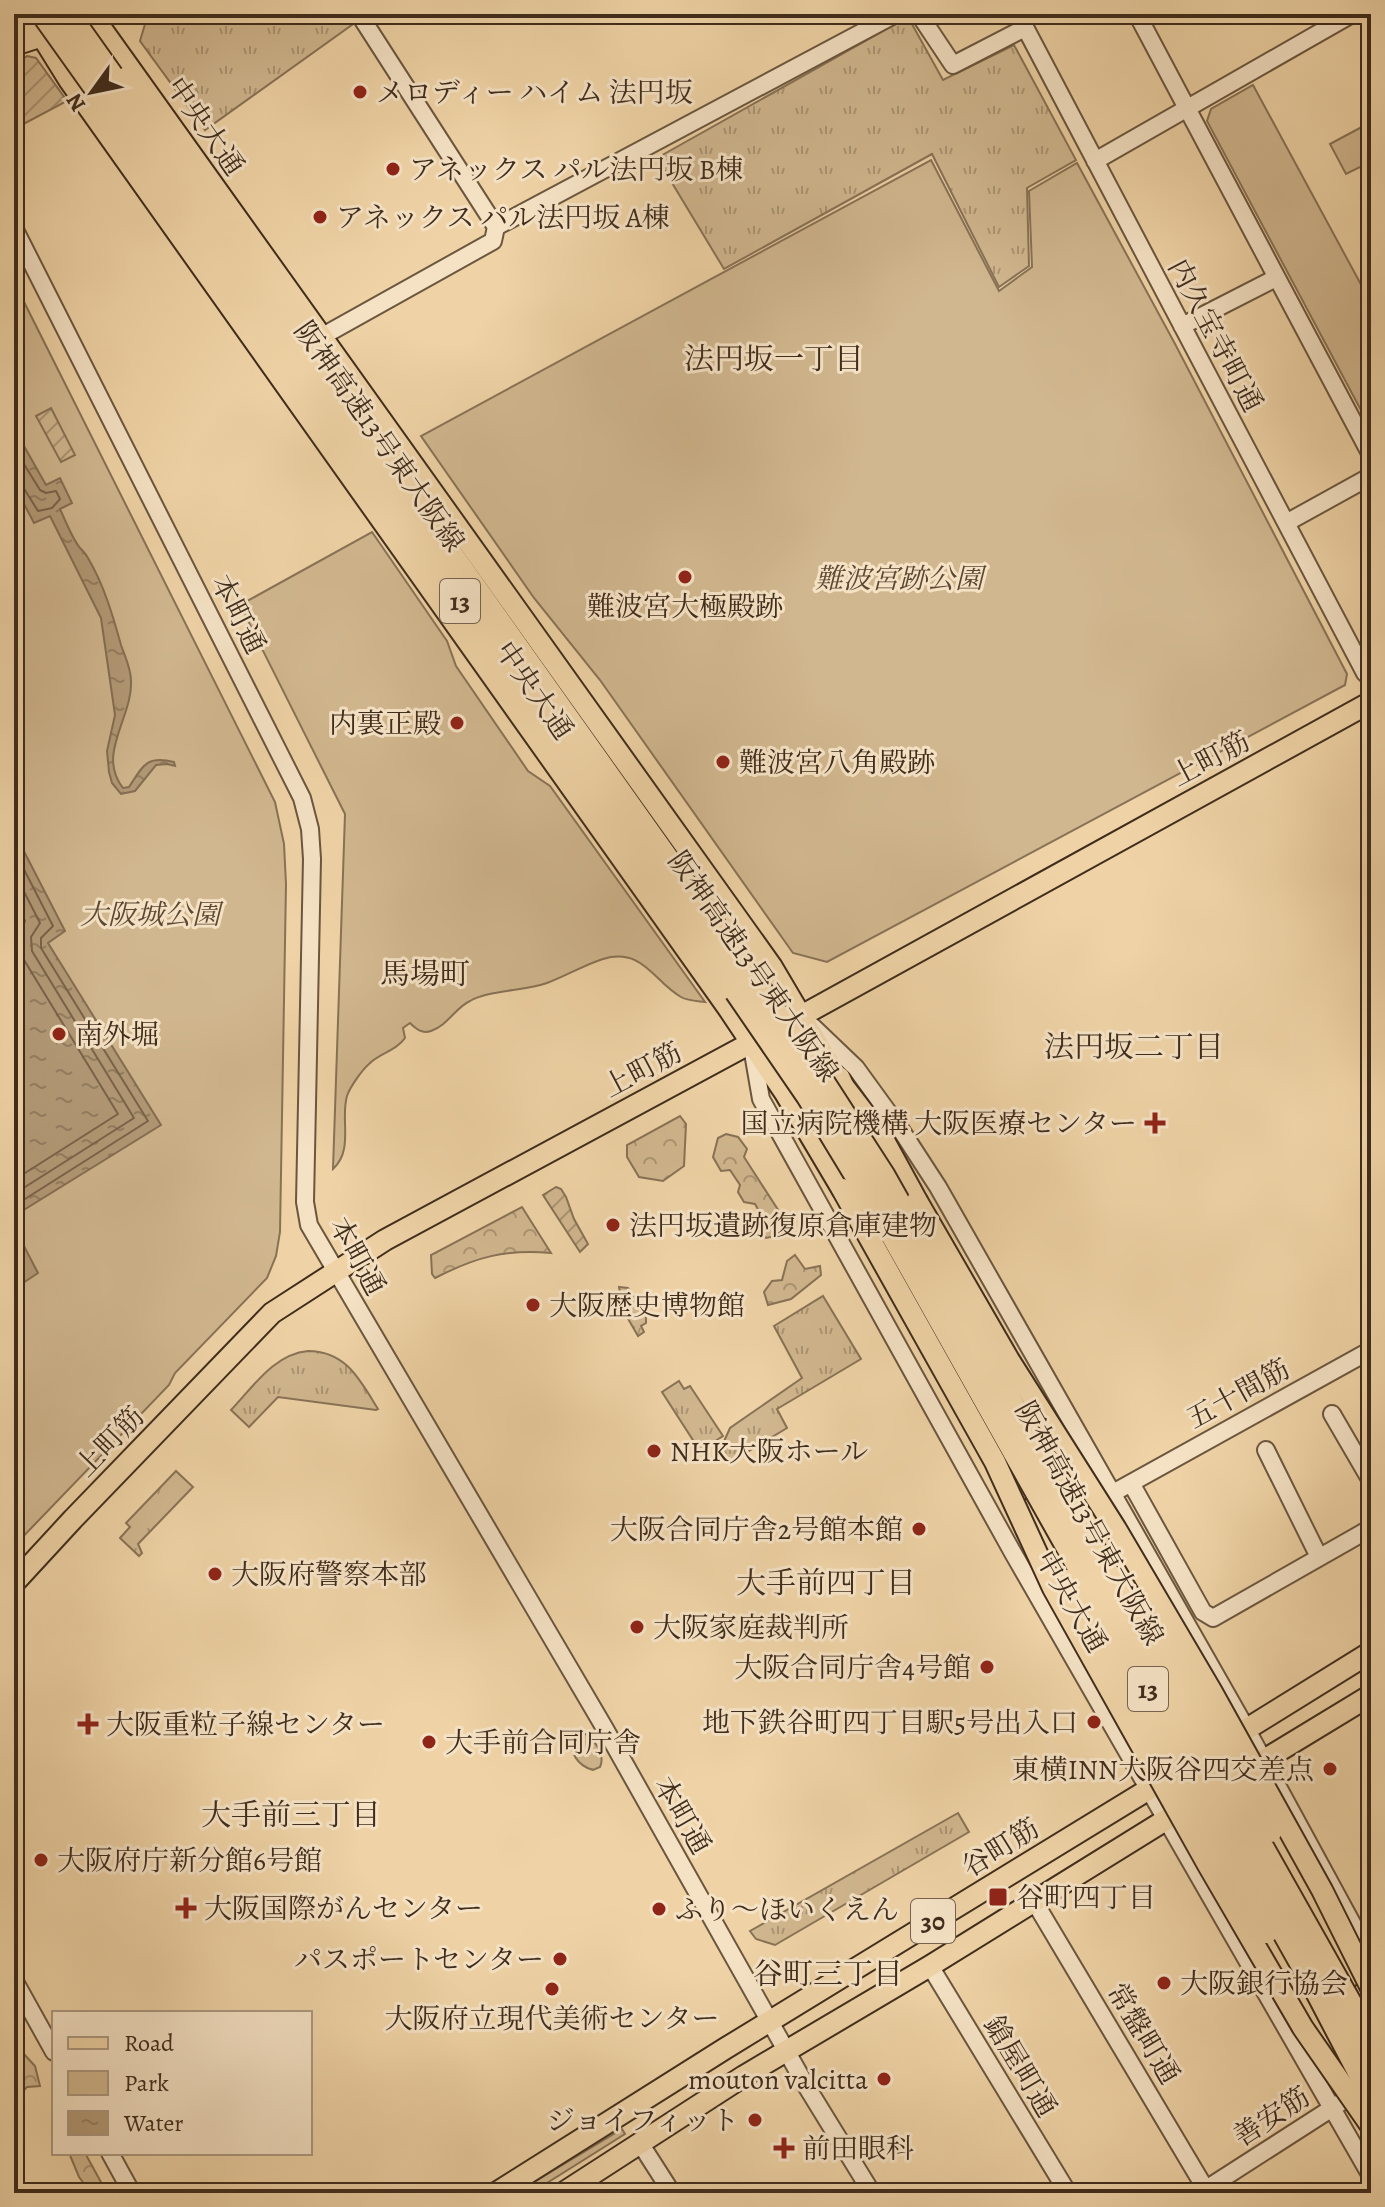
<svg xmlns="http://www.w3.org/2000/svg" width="1385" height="2207" viewBox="0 0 1385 2207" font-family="Alegreya,'Noto Serif JP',serif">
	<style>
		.grass { fill: url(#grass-tufts); stroke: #887256; stroke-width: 2 }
		.forest { fill: url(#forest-crowns); stroke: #887256; stroke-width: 2 }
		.park { fill: #d1b78f; stroke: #887256; stroke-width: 2 }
		.garden { fill: url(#garden-furrows); stroke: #887256; stroke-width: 2 }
		.water { fill: url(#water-ripples); stroke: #856e53; stroke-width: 2 }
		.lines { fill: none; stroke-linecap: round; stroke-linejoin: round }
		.shore { stroke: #79634a; stroke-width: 2 }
		.minor-casing { stroke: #6b563e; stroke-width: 20 }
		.major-casing { stroke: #3f2c1c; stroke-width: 24 }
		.highway-casing { stroke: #3f2c1c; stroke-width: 28 }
		.minor { stroke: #f5e2c5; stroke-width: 16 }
		.major { stroke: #efd3a6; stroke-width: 20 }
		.highway { stroke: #efd3a6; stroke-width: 24 }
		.major-bridge-casing { stroke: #3f2c1c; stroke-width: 24; stroke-linecap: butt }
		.highway-bridge-casing { stroke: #3f2c1c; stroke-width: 28; stroke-linecap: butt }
		.major-bridge { stroke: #efd3a6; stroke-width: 20 }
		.highway-bridge { stroke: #efd3a6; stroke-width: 24 }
		.poi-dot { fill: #8f2418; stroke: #f5e2c5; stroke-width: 3 }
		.labels { text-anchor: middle; stroke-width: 6; stroke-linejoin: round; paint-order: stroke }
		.shield { fill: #f5e2c5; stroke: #76634f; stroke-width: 2 }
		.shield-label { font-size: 26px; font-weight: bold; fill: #3f2c1c }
		.poi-label { font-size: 28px; fill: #3f2c1c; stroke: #f5e2c5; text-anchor: start }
		.street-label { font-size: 28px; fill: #3f2c1c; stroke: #f5e2c5 }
		.park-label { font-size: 28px; font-style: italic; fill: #5c4833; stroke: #f5e2c5 }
		.neighbourhood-label { font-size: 30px; fill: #3f2c1c; stroke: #f5e2c5 }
	</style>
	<defs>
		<pattern id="grass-tufts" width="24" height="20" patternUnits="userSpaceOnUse" patternTransform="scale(2)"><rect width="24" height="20" fill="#d1b78f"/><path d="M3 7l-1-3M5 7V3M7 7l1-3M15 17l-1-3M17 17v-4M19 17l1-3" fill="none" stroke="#ab9574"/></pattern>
		<pattern id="forest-crowns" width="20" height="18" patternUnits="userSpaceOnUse" patternTransform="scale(2)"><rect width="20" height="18" fill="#d1b78f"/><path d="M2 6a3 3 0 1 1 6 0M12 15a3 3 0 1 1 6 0" fill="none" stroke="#ab9574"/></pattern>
		<pattern id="garden-furrows" width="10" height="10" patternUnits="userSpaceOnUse" patternTransform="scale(2)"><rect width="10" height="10" fill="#d1b78f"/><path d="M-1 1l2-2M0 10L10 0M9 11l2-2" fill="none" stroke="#ab9574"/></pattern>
		<pattern id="water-ripples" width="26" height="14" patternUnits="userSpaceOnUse" patternTransform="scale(2)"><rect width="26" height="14" fill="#b39a77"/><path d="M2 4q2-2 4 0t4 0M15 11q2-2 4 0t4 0" fill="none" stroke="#937e61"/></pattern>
	</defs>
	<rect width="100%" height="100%" fill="#efd3a6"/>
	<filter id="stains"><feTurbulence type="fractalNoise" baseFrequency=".0025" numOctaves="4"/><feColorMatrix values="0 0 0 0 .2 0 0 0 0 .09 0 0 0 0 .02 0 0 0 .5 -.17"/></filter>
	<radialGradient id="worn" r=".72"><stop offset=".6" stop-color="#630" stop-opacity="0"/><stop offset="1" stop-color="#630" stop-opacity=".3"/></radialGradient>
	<path class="grass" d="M148,14H351L356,22L205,130L140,41Z
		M908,17L943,80L1014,45L1076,160L1027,188L1029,266L999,287L932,154L724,269L657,158Z
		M619,1287L628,1288L646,1314V1323L641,1326L644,1332L638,1336L623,1310Z
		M823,1296L861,1359L777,1409L787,1428L729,1463L721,1448L730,1428L802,1378L774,1326Z
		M308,1351C346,1351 360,1380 378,1409L376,1410L278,1397L249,1427L231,1410C253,1387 274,1354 308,1351Z
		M679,1381L684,1389L690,1386L723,1436L700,1451L662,1392Z
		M176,1471L193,1487L138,1544L142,1553L139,1556L120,1538L130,1527L126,1523Z
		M582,1732C593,1737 606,1754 600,1767L593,1770C578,1766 567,1751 574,1736Z
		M958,1813L969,1832L775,1945L756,1939L750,1931Z
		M622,2129L625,2134L531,2193H516Z"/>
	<path class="forest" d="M680,1116L686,1124L684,1166L663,1181L639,1177L627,1157V1145Z
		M726,1134L738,1137L747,1149L744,1157L782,1216L776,1236L766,1238L757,1224L760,1213L755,1204L744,1202L738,1192L740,1185L730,1170L721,1171L713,1157L718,1138Z
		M522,1207L551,1253C505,1249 476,1257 435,1278L432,1274L431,1255Z
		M795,1255L805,1269L820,1266L821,1275L791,1299L768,1305L764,1292L772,1281L782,1280L787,1261Z
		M23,2053L35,2066L40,2086L27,2087L14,2101V2061Z
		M69,2153H85L107,2193H91L79,2177Z"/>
	<path class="park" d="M1253,85L1371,303V429L1207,121L1211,109Z
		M1371,122V176L1364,165L1346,174L1330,144Z
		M931,160L999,291L1032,267L1029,191L1077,163L1174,342L1347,674L1345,685L827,962L793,953L600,680L534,598L421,436Z
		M14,282L275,802L284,844L286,884L280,1232L276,1256L267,1278L175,1373L169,1385L14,1546Z
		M372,532L447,641L456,666L528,771L550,786L705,1002C697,1001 688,1001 681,997C654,982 643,947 603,959C584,965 566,976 547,983C525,991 489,990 470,1001C455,1008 448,1025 431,1031C422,1034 416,1029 410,1023L403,1028L405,1038C396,1051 380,1053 369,1064C362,1070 350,1087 347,1096C340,1119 354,1150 333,1169L345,814L240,605Z"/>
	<path class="garden" d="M27,56L36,58L67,101L14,129V63Z
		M51,408L75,455L61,462L36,416Z
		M556,1187L561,1189L566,1197L574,1219L588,1244L580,1252L543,1195Z"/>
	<path class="water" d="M20,439L46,485L60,478L72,503L60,509C66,522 72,538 80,548C83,551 86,554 88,558C104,585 113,616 121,645C125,657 131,668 131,681C133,717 96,754 123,788L129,787C143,766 146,755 174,762L175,766L167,764L156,765L135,791L121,794L112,783L109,772L107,751L115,715L101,618L50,516L34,523L14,485V442Z
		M14,832L65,931L48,943L161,1125L14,1216Z
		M14,1227L38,1273L14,1289Z"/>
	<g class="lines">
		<path class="shore" d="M14,448L40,490L46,493L56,491L60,499L52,508L38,511L23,487L14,484
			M14,850L53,926L41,938V948L148,1121L14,1206
			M14,872L40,923L31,937L32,951L134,1118L14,1194
			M14,898L25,921L19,937L21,955L118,1114L14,1180"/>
		<g class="minor-casing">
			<path id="minor" d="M919,14L953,65L1025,28
				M1018,14L1365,673L1371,679
				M1137,14L1371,455
				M1095,161L1352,14
				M496,227L896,14
				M14,228L302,798L310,829L312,859L305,1202L309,1225L604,1727L805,2084L872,2193
				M1182,326L1276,278
				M321,337L493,241L496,227L359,14
				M1286,523L1371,476
				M812,1026L856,1068L901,1130L938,1187L1247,1730L1371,1958
				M752,1047L761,1099L1013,1553L1371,2176
				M1332,1414L1371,1481
				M1266,1450L1319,1557
				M1131,1483L1371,1350
				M1113,1493L1131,1483L1203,1612L1213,1618L1371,1528
				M1034,1901L1208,2193
				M930,1966L1068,2193
				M14,1980L54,2052
				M640,2143L672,2193
				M110,2153L132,2193
				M1200,2193L1340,2103"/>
		</g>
		<g class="major-casing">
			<path id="major" d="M28,14L69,80L728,1008L785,1093L842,1189
				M91,14L772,967L838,1079L881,1135L917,1201
				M14,1583L73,1519L272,1313L385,1240L801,1016L1371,702
				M1221,1745L1371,1652
				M1241,1774L1371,1695
				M496,2193L726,2048L1177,1772
				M563,2193L744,2076L930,1966L1193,1803"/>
		</g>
		<g class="highway-casing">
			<path id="highway" d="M14,43L42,34
				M111,76L753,981
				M96,87L737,991
				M838,1079L858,1124
				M1025,1512L1067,1582
				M1270,1830L1346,1977"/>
		</g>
		<use href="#minor" class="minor"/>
		<use href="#major" class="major"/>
		<use href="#highway" class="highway"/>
		<g class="major-bridge-casing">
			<path id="major-bridge" d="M842,1189L995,1462L1053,1588L1208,1865L1303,2028L1371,2126
				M917,1201L1009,1360L1116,1529L1212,1692L1322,1890L1371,1988"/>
		</g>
		<g class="highway-bridge-casing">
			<path id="highway-bridge" d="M44,14L96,87
				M67,14L111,76
				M753,981L800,1048L882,1175L1371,2042
				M737,991L809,1096L894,1236L1314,1984L1371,2093
				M1067,1582L1221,1857L1266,1931
				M1160,1637L1270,1830"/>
		</g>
		<use href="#major-bridge" class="major-bridge"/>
		<use href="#highway-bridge" class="highway-bridge"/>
	</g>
	<g class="poi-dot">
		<circle cx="360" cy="92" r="8"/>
		<circle cx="393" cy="169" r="8"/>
		<circle cx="320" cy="217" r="8"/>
		<circle cx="685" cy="577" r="8"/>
		<circle cx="457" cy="723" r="8"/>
		<circle cx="723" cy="762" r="8"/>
		<circle cx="59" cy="1034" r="8"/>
		<path d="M1151 1111h8v8h8v8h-8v8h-8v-8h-8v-8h8z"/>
		<circle cx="613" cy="1225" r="8"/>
		<circle cx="533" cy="1305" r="8"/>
		<circle cx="654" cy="1451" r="8"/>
		<circle cx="919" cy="1529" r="8"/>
		<circle cx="215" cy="1574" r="8"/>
		<circle cx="637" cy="1627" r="8"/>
		<circle cx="987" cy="1667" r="8"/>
		<circle cx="1094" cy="1722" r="8"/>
		<path d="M84 1712h8v8h8v8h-8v8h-8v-8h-8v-8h8z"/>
		<circle cx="429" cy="1742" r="8"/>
		<circle cx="1330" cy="1769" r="8"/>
		<circle cx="41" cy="1860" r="8"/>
		<rect x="988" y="1887" width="20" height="20" rx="4"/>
		<path d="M182 1896h8v8h8v8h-8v8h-8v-8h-8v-8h8z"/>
		<circle cx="659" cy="1909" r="8"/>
		<circle cx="560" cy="1959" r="8"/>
		<circle cx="1164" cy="1983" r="8"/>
		<circle cx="552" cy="1989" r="8"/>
		<circle cx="884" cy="2079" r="8"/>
		<circle cx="755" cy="2120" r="8"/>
		<path d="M780 2136h8v8h8v8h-8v8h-8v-8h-8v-8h8z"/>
	</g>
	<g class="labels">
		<g class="shield">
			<rect x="440" y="579" width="40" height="44" rx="6"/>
			<rect x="1128" y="1667" width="40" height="44" rx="6"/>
			<rect x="911" y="1899" width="44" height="44" rx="6"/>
		</g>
		<g class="shield-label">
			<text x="460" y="610">13</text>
			<text x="1148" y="1698">13</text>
			<text x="933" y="1930">30</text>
		</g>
		<g class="poi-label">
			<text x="376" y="102">メロディー ハイム 法円坂</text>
			<text x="409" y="179">アネックス パル法円坂 B棟</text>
			<text x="336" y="227">アネックス パル法円坂 A棟</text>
			<text x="685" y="616" text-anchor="middle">難波宮大極殿跡</text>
			<text x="441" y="733" text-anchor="end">内裏正殿</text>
			<text x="739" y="772">難波宮八角殿跡</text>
			<text x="75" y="1044">南外堀</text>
			<text x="1137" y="1133" text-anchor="end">国立病院機構 大阪医療センター</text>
			<text x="629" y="1235">法円坂遺跡復原倉庫建物</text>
			<text x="549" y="1315">大阪歴史博物館</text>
			<text x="670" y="1461">NHK大阪ホール</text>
			<text x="903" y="1539" text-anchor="end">大阪合同庁舎2号館本館</text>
			<text x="231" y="1584">大阪府警察本部</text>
			<text x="653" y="1637">大阪家庭裁判所</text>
			<text x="971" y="1677" text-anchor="end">大阪合同庁舎4号館</text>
			<text x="1078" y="1732" text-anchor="end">地下鉄谷町四丁目駅5号出入口</text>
			<text x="106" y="1734">大阪重粒子線センター</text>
			<text x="445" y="1752">大手前合同庁舎</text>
			<text x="1314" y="1779" text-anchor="end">東横INN大阪谷四交差点</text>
			<text x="57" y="1870">大阪府庁新分館6号館</text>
			<text x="1016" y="1907">谷町四丁目</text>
			<text x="204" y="1918">大阪国際がんセンター</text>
			<text x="675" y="1919">ふり〜ほいくえん</text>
			<text x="544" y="1969" text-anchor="end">パスポートセンター</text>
			<text x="1180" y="1993">大阪銀行協会</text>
			<text x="552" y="2028" text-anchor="middle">大阪府立現代美術センター</text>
			<text x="868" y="2089" text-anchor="end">mouton valcitta</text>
			<text x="739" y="2130" text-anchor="end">ジョイフィット</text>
			<text x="802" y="2158">前田眼科</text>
		</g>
		<g class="street-label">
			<text transform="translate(206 126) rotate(55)" y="10">中央大通</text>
			<text transform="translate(1216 335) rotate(62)" y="10">内久宝寺町通</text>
			<text transform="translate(380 436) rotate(55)" y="10">阪神高速13号東大阪線</text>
			<text transform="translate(239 614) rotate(63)" y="10">本町通</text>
			<text transform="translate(535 690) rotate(55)" y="10">中央大通</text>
			<text transform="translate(1210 758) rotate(-28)" y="10">上町筋</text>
			<text transform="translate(754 966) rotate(55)" y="10">阪神高速13号東大阪線</text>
			<text transform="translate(642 1069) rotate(-28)" y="10">上町筋</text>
			<text transform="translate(358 1256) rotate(61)" y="10">本町通</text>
			<text transform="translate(1238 1393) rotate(-29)" y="10">五十間筋</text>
			<text transform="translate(109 1441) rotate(-46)" y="10">上町筋</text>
			<text transform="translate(1090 1523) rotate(61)" y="10">阪神高速13号東大阪線</text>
			<text transform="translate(1072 1601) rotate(60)" y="10">中央大通</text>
			<text transform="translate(683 1815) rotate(60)" y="10">本町通</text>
			<text transform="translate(1000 1847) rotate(-32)" y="10">谷町筋</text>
			<text transform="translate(1144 2033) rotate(59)" y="10">常盤町通</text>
			<text transform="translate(1021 2066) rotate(59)" y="10">鎗屋町通</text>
			<text transform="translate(1271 2116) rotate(-33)" y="10">善安筋</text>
		</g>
		<g class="park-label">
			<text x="899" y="588">難波宮跡公園</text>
			<text x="150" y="924">大阪城公園</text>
		</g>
		<g class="neighbourhood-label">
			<text x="774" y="369">法円坂一丁目</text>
			<text x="425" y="984">馬場町</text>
			<text x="1134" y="1057">法円坂二丁目</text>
			<text x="826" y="1593">大手前四丁目</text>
			<text x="291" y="1825">大手前三丁目</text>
			<text x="828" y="1984">谷町三丁目</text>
		</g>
	</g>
	<rect width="1385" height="2207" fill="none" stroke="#efd3a6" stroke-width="48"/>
	<rect x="16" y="16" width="1353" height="2175" fill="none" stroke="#3f2c1c" stroke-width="4"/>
	<rect x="24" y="24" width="1337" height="2159" fill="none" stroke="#3f2c1c" stroke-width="2"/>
	<rect x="52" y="2011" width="260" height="144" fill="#f5e2c5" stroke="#ac9981" stroke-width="2"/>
	<rect x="68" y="2037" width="40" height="12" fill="#efd3a6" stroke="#ac9981" stroke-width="2"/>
	<text x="124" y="2051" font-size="24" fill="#3f2c1c">Road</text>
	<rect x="68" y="2071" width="40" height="24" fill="#d1b78f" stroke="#ac9981" stroke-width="2"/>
	<text x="124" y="2091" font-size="24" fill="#3f2c1c">Park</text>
	<rect x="68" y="2111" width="40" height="24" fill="url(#water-ripples)" stroke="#ac9981" stroke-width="2"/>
	<text x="124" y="2131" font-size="24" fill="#3f2c1c">Water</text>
	<g transform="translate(92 92) rotate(237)" stroke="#f5e2c5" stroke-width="6" paint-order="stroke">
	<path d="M0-6L14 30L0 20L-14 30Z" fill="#3f2c1c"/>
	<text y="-12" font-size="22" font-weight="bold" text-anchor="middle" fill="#3f2c1c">N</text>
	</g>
	<rect width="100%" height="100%" filter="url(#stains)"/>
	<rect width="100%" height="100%" fill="url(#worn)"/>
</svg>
